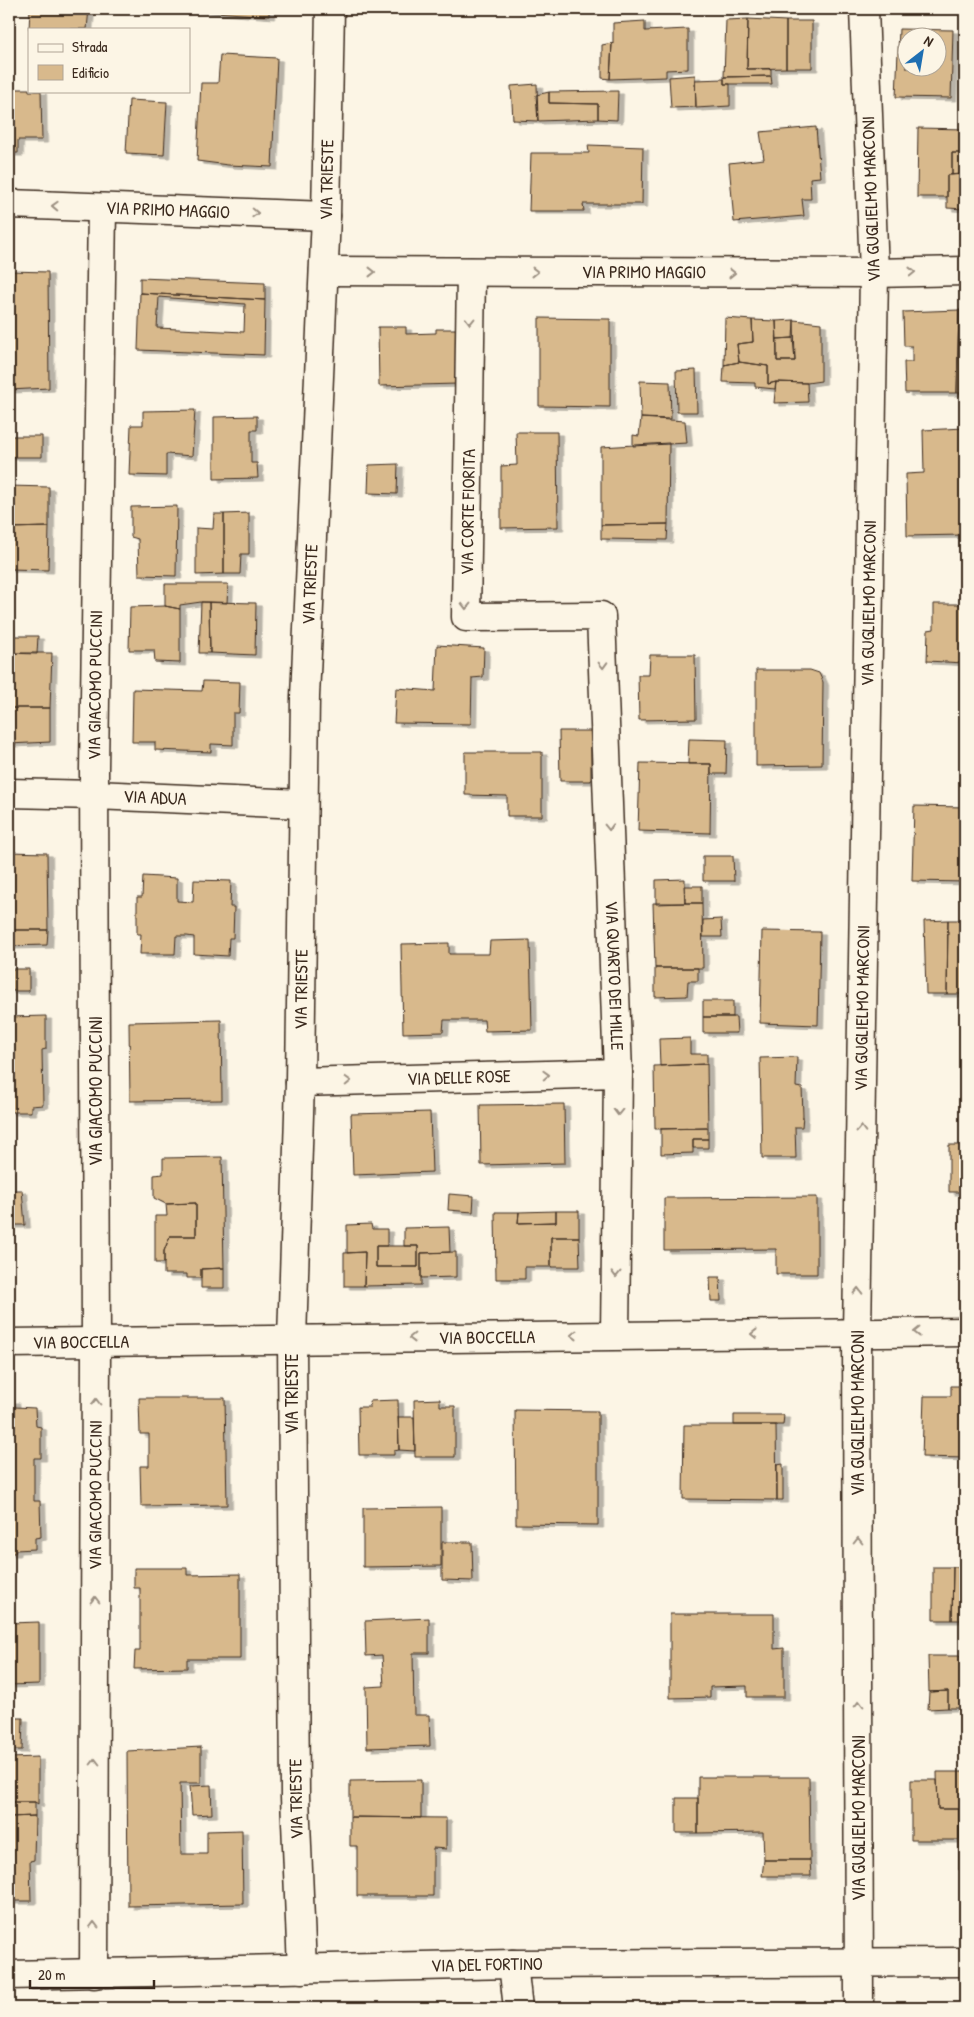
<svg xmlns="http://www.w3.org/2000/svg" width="974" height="2017" viewBox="0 0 974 2017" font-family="'Patrick Hand',sans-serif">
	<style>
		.building { fill: #d8b98c; stroke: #3b2a1e; fill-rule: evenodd; filter: url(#shadow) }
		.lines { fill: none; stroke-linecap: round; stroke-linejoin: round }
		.street-casing { stroke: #3b2a1e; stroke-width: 31 }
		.secondary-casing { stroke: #3b2a1e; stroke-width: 31 }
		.street { stroke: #fcf5e5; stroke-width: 28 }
		.secondary { stroke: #fcf5e5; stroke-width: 28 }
		.oneway { stroke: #9c9082 }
		.labels { text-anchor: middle; stroke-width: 4.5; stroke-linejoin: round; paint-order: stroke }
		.street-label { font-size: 18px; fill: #3b2a1e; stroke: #fcf5e5 }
	</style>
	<defs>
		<filter id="shadow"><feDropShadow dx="5.5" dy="3" stdDeviation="0" flood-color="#0004"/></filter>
	</defs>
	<rect width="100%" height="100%" fill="#fcf5e5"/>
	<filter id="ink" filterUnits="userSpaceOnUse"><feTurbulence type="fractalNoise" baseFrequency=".02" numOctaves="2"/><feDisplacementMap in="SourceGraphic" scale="10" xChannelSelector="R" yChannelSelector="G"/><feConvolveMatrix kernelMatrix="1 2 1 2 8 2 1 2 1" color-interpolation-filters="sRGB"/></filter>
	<g filter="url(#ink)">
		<path class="building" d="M30,9H89L87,29H29Z
			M202,9H269V16L202,11Z
			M748,19L786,21V68L747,69Z
			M748,19L747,69H771V76L724,77L726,20Z
			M645,21V31L688,29V69L666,70V77L610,79L612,43L613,44V23Z
			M786,21H812V68H786Z
			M899,29L953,30L951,98L896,97ZM906,38H936V68H906Z
			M612,43L610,79L602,78V45Z
			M220,55L277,58L272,167L228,165L197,161L201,83H218Z
			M695,75L696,107L671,108L669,77Z
			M771,76L772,84H724V77Z
			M724,79V84H730V106L696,108L695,80Z
			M537,84L538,121L513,120L511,86Z
			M9,89H29V91H41L42,140H18V153H9Z
			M618,91L617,120L598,119V104L549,103V92Z
			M549,92V103L598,104V119L538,121L536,95Z
			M129,100L167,102L164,155L126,153Z
			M816,127L820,177L810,178L811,199H802L804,216L734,222L729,163L764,159L760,132Z
			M918,128L965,129V174H962L963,153H952V175H947V197H917Z
			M588,145L643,147L642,204H583L584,211H529L531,153H589Z
			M952,153H963L962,174L952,175Z
			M962,174H965V209L947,208V175Z
			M9,271L48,272L49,388L9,390Z
			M140,278L265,283V300L140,293Z
			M140,293L265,300L264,355L138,350ZM159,297L245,304L244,332L157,328Z
			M959,310L957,393H905L904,362H912V346H904L903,312Z
			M959,310H965V393H957Z
			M539,318L610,319V407L539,406Z
			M725,318L752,320L753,342L737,344L739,362L724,365Z
			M752,320L776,321L777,361H795L794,320L821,323V381L807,383L776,382L768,384V366L739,362L737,344L753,342Z
			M794,320L793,338L777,339L776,321Z
			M378,327H406V334L436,333V329H458V384L379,386Z
			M793,338L795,361H777V339Z
			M739,362L768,366V384L776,382L775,389L755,387V383L723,382L724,365Z
			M696,370L697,412H677L676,371Z
			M640,381L670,382L671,419L641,418Z
			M776,382L807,383L808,402L774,403Z
			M195,410L192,456L166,454V476L129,475L131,425H143V411Z
			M257,416V430H251V463H257L258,478L214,479V417Z
			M641,418L685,421L687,443L633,446V435L639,436Z
			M965,428V535L907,536L906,474L924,473L923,430Z
			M516,432H557L558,527L501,528V466L517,465Z
			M9,436H42V457H9Z
			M669,443L668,524L601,525V447Z
			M398,464L397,494L368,493L369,465Z
			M9,486L49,487V527L9,528Z
			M177,506L176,576L139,575L138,539L131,537V507Z
			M249,513V554H241L240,574H224V514Z
			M214,514H224V574L196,575V528L213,529Z
			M668,524L667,540L601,539V525Z
			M49,527L48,570L9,569V528Z
			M165,584H228L227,603L201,602L180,605V609L165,606Z
			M201,602H209L210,653H199Z
			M209,602L256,603L255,655L210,653Z
			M934,604H965L964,663L927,661L928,630L934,629Z
			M165,606L180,609V663L155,662L154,650H129L130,607Z
			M9,636H38L37,654L9,653Z
			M437,645L484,648L483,677L472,678L471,724L394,723L396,688L435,691Z
			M9,653H52L50,708H9Z
			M650,655H695L696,719L639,720L638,675H649Z
			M756,670H810L819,673L823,682L822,765L756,766Z
			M203,681L240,682L239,713H233V745L211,744V752L155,750V742H132L133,689L202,691Z
			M9,708H50V742L9,744Z
			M559,731H591V781H560Z
			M689,739L727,740L726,774H711V764H688Z
			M465,752H542V816H507V796L465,795Z
			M640,763L711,764L710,833L638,831Z
			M914,806L965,807V882L912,881Z
			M9,852L47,853L48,930H9Z
			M703,856H733L734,881H703Z
			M143,876L177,878V901L193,902L194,880L231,881L230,907H234L233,938H229L228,956L194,954V937L187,936H176L175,954H140L141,934H137V897H142Z
			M685,879V903L656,904V880Z
			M684,886H702V903H685Z
			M653,903H702L703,968H655Z
			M721,919L722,937H703V920Z
			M948,920L947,994H926L924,921Z
			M948,920H965V994H947Z
			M9,930H48L47,945L9,946Z
			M762,931L820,932L818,1025L760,1023Z
			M530,940L532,1030L485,1031L484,1020H444L443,1032L403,1033L401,944L449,943V954H489L490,941Z
			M655,968H698V981H688L687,996L655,997Z
			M9,969H29V991H9Z
			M703,1001H733V1017H703Z
			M46,1016V1049L42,1050L43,1105L31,1106V1112H9V1017Z
			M703,1017H736L737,1033H703Z
			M221,1020L222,1100L130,1101L129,1022Z
			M690,1038V1054H707V1064L660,1066L659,1039Z
			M797,1057L796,1087L802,1088L803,1115L802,1127H795L796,1158H762L760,1058Z
			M707,1064L708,1128L655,1129L654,1066Z
			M564,1104L565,1163L481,1165L480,1105Z
			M430,1112L432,1172L353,1175L351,1114Z
			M708,1128V1139H693V1153L661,1154V1129Z
			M693,1139H708V1148H693Z
			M949,1145H965V1192H949Z
			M222,1157L224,1268L201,1269V1278H187V1274H164V1251L170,1236H196V1203L166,1204L154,1198V1175L163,1174V1158Z
			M9,1168V1190H22L25,1225H9Z
			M449,1194L474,1196L473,1212L448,1210Z
			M817,1197V1274H776V1249L664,1250V1198Z
			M196,1203V1236H170L164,1251V1263H155V1216H167L166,1204Z
			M556,1211V1222L518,1223L519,1212Z
			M556,1211H579V1237H551V1267H525V1279H496L495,1212H519L518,1223L556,1222Z
			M371,1224L372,1229H387V1246H376V1267H418V1246H404V1228L449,1227L450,1252L421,1253V1285L364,1286L365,1252L347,1253V1225Z
			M551,1237H579L580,1267H551Z
			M376,1246H418V1267H376Z
			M365,1252L364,1286H344V1253Z
			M456,1252V1277L421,1278V1253Z
			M224,1268V1288H201V1269Z
			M710,1277H720L721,1301H711Z
			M951,1386H965V1458L922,1457L924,1396H951Z
			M139,1398H225L227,1505L141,1506L140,1466H149V1434H140Z
			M440,1399V1406H455V1457H415L414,1400Z
			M9,1400H14L15,1407L35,1408L36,1426L41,1427V1458H34V1501H40L41,1537L35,1538V1549L16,1550L15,1553H9Z
			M398,1400L399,1450L394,1451V1455H359L358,1407H370L369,1401Z
			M515,1410L598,1411V1525L516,1524Z
			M734,1415H784L783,1425H734Z
			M398,1417H414L415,1451L399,1450Z
			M684,1425H776L777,1500L683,1499Z
			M783,1464V1500H777V1465Z
			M441,1507V1566L363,1567V1508Z
			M442,1542H472L473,1581L442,1580Z
			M933,1567H953L952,1620H933Z
			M953,1567H965V1620H952Z
			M134,1568H187V1575L240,1574V1659H187V1668L134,1669L135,1651H140V1588H134Z
			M670,1614H774V1649L784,1648V1697H747V1686L710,1687V1697L670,1698Z
			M429,1618V1653H413L414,1715H429L430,1746L367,1748L366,1687L384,1686L382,1655L366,1656L365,1621Z
			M39,1622V1684L9,1685V1623Z
			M928,1656H965V1708H948V1691L929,1692Z
			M948,1691V1708L928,1709L929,1692Z
			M9,1718H23L22,1750H9Z
			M201,1747V1783H180L181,1854H207V1831L242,1830L243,1904L128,1906L127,1751Z
			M38,1757V1804L35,1802H9V1758Z
			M937,1772H965V1809H938Z
			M698,1777H809L810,1860H764L763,1832L698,1833Z
			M421,1780V1818L350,1817V1781Z
			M911,1780H937L938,1809H959V1840H911Z
			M211,1785L212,1814L192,1815L190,1786Z
			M676,1798H698V1833H676Z
			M9,1802H35V1816L9,1817Z
			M959,1809H965V1870H959Z
			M35,1816L34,1860L30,1861L31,1901H9V1817Z
			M350,1817L446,1818V1849L433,1848V1896H357V1846H350Z
			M764,1860H810L811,1876H762Z"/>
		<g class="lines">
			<g class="street-casing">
				<g id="street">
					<path id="s1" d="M9,204L326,216"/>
					<path id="s2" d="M324,271L874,273L965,271"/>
					<path id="s3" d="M471,272L466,617L601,616L618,1073L615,1335"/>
					<path id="s4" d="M9,793L95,795L302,804"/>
					<path id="s5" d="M300,1082L618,1073"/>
					<path id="s6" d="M9,1343L965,1332"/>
					<path d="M513,1964L518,2008"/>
					<path id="s7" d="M94,1974L96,1342L94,769L102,208"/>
					<path id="s8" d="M859,2008L857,1333L874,273L864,9"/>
				</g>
			</g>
			<g class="secondary-casing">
				<g id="secondary">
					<path id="s9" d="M302,1969L295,1797L292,1340L300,1082L305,697L326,216L330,9"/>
					<path id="s10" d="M9,1975L513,1964L965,1962"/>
				</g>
			</g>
			<use href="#street" class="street"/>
			<use href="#secondary" class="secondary"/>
		</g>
		<defs><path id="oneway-chevron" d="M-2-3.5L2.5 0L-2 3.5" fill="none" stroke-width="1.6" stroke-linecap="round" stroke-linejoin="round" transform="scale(1.25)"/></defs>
		<g class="oneway">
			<use href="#oneway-chevron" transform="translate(55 206) rotate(-178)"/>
			<use href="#oneway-chevron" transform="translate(255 213) rotate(2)"/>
			<use href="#oneway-chevron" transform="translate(372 272)"/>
			<use href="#oneway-chevron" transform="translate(535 272)"/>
			<use href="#oneway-chevron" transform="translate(912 272) rotate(-1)"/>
			<use href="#oneway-chevron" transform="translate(732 273)"/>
			<use href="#oneway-chevron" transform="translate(470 321) rotate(91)"/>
			<use href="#oneway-chevron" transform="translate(466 606) rotate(91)"/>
			<use href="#oneway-chevron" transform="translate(603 665) rotate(88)"/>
			<use href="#oneway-chevron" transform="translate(609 827) rotate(88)"/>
			<use href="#oneway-chevron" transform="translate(546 1075) rotate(-2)"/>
			<use href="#oneway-chevron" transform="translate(348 1081) rotate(-2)"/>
			<use href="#oneway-chevron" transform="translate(618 1112) rotate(91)"/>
			<use href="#oneway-chevron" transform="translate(861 1129) rotate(-89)"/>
			<use href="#oneway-chevron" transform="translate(616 1274) rotate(91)"/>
			<use href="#oneway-chevron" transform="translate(858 1291) rotate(-89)"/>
			<use href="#oneway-chevron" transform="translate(917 1332) rotate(179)"/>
			<use href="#oneway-chevron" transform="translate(754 1334) rotate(180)"/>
			<use href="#oneway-chevron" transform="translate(574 1335) rotate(179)"/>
			<use href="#oneway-chevron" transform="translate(412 1338) rotate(179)"/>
			<use href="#oneway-chevron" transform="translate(96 1402) rotate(-90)"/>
			<use href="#oneway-chevron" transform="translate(858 1541) rotate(-90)"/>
			<use href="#oneway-chevron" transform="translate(95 1600) rotate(-90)"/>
			<use href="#oneway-chevron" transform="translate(859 1704) rotate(-90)"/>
			<use href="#oneway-chevron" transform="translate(95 1762) rotate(-90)"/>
			<use href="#oneway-chevron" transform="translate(94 1925) rotate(-90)"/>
		</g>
	</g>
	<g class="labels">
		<g class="street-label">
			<text dy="6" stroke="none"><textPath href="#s9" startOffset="1790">VIA TRIESTE</textPath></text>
			<text transform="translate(871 199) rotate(-92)" y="6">VIA GUGLIELMO MARCONI</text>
			<text dy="6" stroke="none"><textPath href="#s1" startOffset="159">VIA PRIMO MAGGIO</textPath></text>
			<text dy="6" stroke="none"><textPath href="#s2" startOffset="320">VIA PRIMO MAGGIO</textPath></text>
			<text transform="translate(468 512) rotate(-89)" y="6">VIA CORTE FIORITA</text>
			<text dy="6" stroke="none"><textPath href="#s9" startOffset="1385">VIA TRIESTE</textPath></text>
			<text dy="6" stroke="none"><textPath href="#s8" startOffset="1405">VIA GUGLIELMO MARCONI</textPath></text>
			<text dy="6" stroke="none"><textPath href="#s7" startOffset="1289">VIA GIACOMO PUCCINI</textPath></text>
			<text dy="6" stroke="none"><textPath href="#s4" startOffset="146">VIA ADUA</textPath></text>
			<text dy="6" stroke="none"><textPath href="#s3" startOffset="840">VIA QUARTO DEI MILLE</textPath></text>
			<text dy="6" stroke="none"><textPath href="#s9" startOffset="980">VIA TRIESTE</textPath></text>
			<text dy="6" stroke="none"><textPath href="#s8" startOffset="1000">VIA GUGLIELMO MARCONI</textPath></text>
			<text dy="6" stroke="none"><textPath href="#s5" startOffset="159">VIA DELLE ROSE</textPath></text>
			<text transform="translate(96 1091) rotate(-90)" y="6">VIA GIACOMO PUCCINI</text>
			<text dy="6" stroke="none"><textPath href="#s6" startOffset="478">VIA BOCCELLA</textPath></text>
			<text dy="6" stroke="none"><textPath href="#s6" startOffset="72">VIA BOCCELLA</textPath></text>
			<text transform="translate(292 1394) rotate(-90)" y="6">VIA TRIESTE</text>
			<text transform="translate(858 1413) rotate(-90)" y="6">VIA GUGLIELMO MARCONI</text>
			<text dy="6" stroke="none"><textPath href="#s7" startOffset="479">VIA GIACOMO PUCCINI</textPath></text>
			<text transform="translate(296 1799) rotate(-91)" y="6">VIA TRIESTE</text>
			<text transform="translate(859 1818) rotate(-90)" y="6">VIA GUGLIELMO MARCONI</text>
			<text dy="6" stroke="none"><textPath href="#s10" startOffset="478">VIA DEL FORTINO</textPath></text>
		</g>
	</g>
	<rect width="974" height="2017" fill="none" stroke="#fcf5e5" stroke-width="30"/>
	<rect x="15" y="15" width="944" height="1987" fill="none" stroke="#3b2a1e" stroke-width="2" filter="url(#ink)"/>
	<rect x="28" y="28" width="162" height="65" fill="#fcf5e5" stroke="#afa495"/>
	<rect x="38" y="44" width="25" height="8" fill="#fcf5e5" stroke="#afa495"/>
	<text x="72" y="52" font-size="15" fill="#3b2a1e">Strada</text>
	<rect x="38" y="65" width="25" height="15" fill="#d8b98c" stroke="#afa495"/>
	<text x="72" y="78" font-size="15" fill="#3b2a1e">Edificio</text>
	<g transform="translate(922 52) rotate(31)"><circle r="24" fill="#fcf5e5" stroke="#afa495"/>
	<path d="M0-4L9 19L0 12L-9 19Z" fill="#1f6fb2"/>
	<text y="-8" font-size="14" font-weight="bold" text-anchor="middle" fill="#3b2a1e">N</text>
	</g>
	<path d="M30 1980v8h124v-8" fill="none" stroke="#3b2a1e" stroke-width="2.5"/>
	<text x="38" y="1980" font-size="15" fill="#3b2a1e" stroke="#fcf5e5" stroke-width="4" paint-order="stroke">20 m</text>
</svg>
